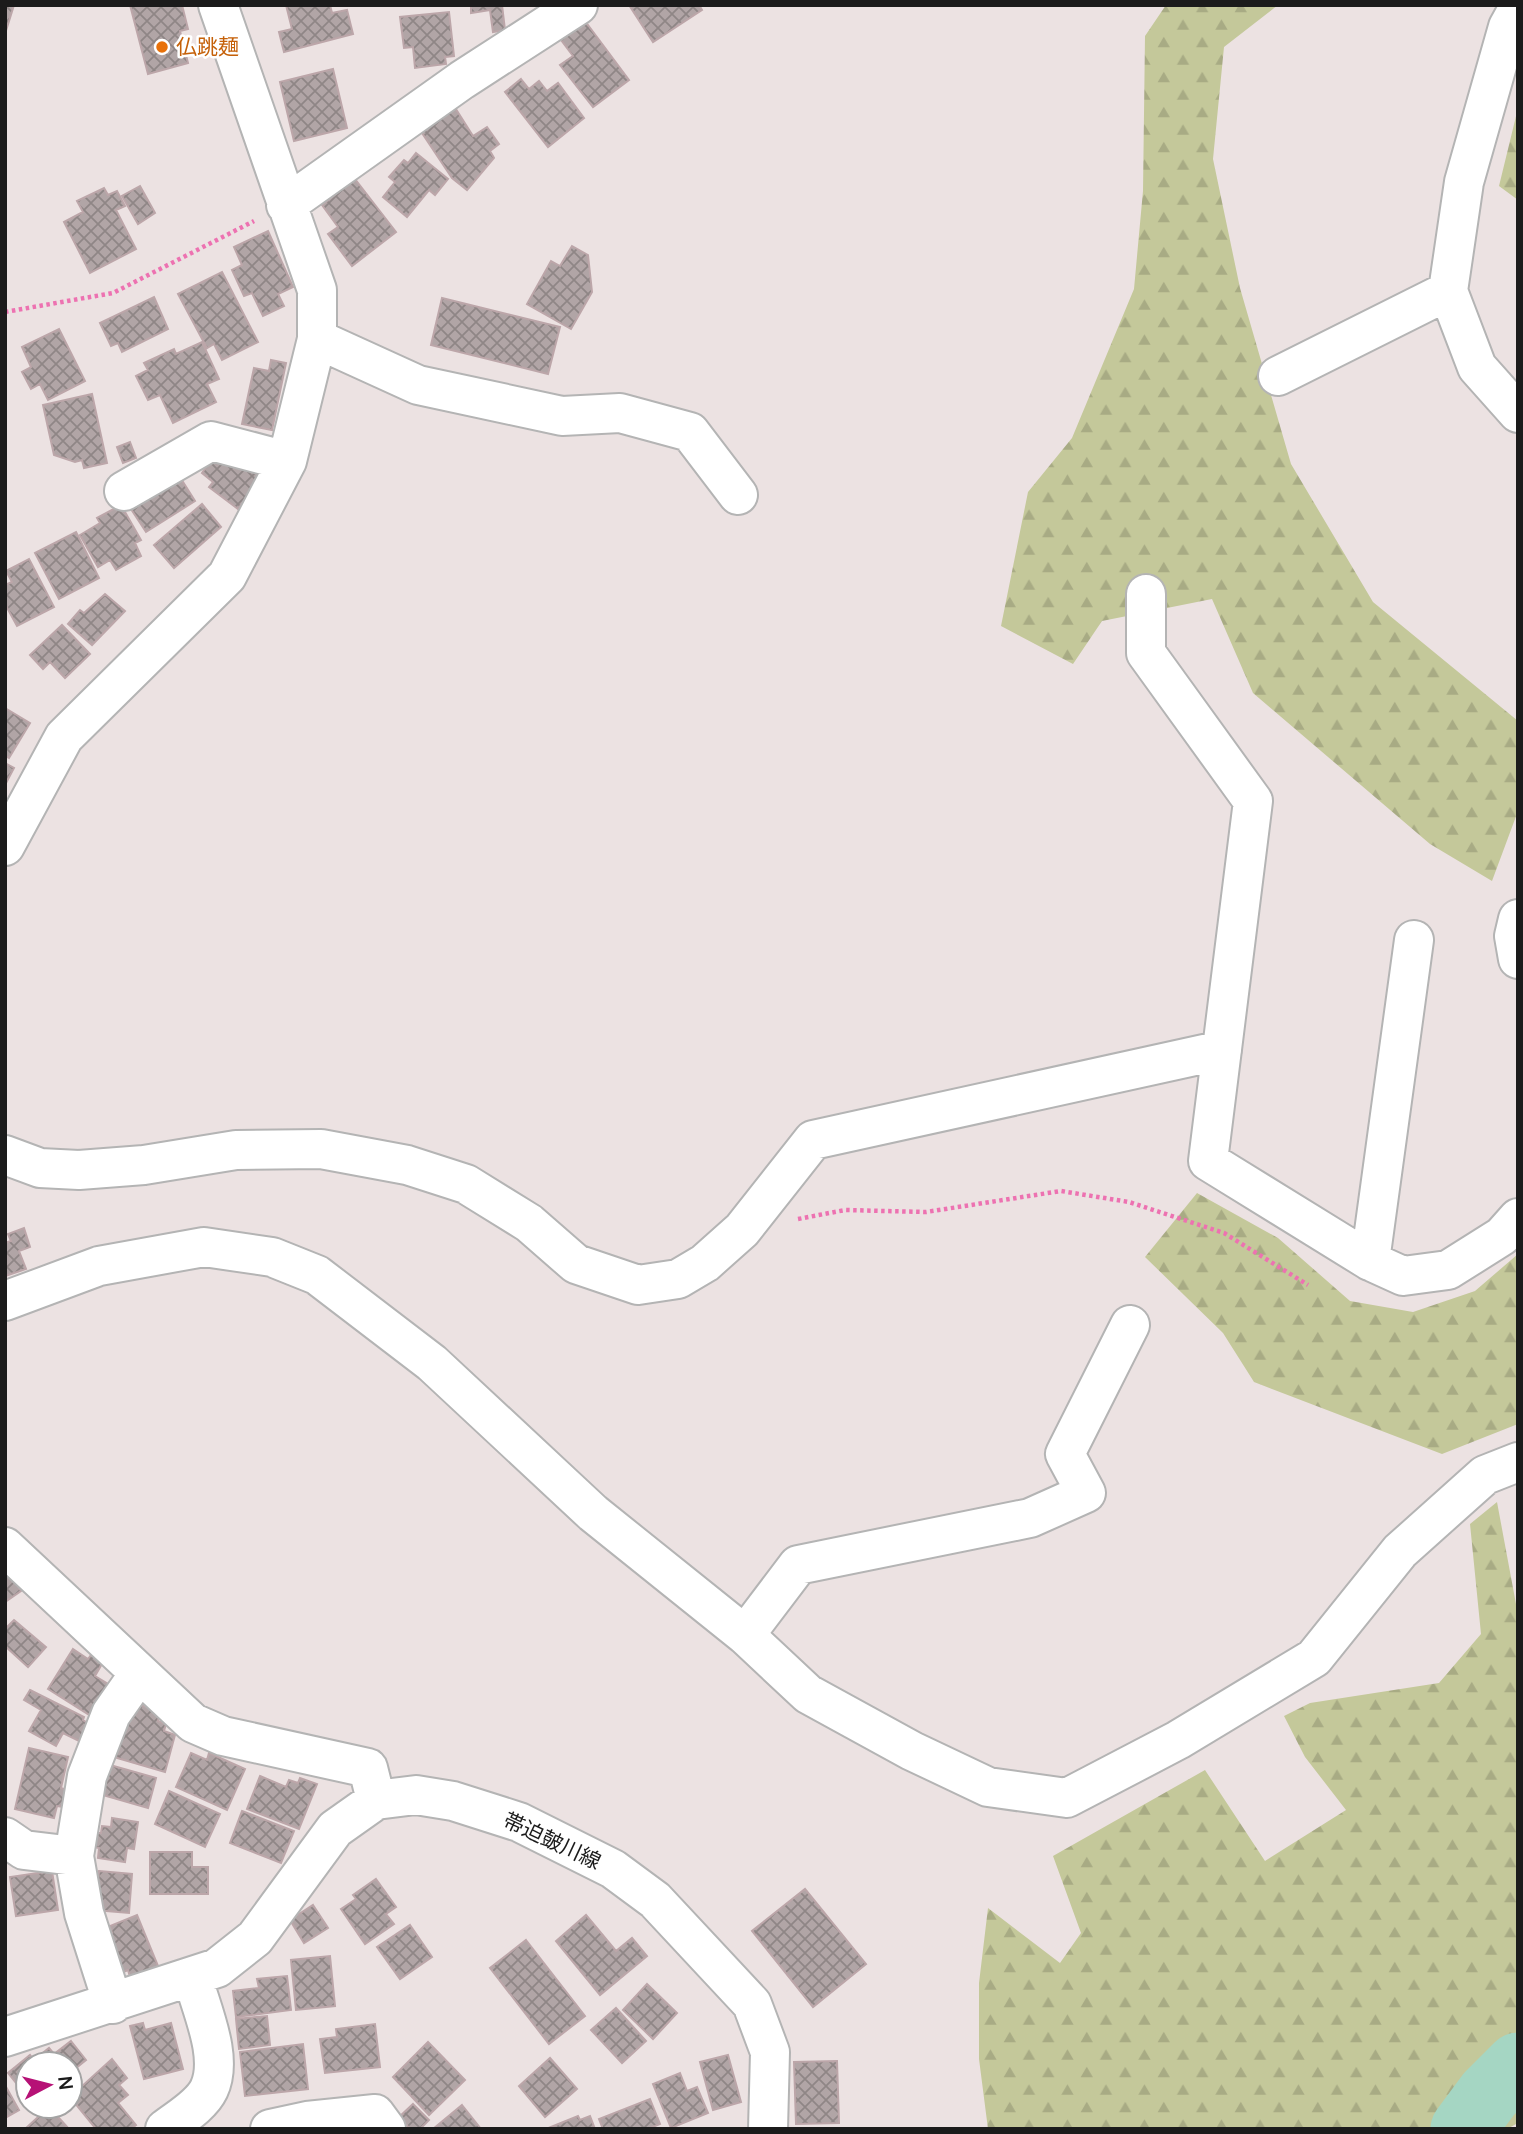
<svg xmlns="http://www.w3.org/2000/svg" width="1523" height="2134" viewBox="0 0 1523 2134" font-family="Manrope,'Noto Sans JP',sans-serif">
	<style>
		.forest { fill: url(#forest-firs) }
		.lines { fill: none; stroke-linecap: round; stroke-linejoin: round }
		.river { stroke: #a5d6c3; stroke-width: 65 }
		.building { fill: url(#building-cross-hatch); stroke: #bca6a9; stroke-width: 2 }
		.minor-casing { stroke: #b4b4b4; stroke-width: 42 }
		.path { stroke: #ed72b1; stroke-width: 4.5; stroke-dasharray: 3.5 3.5; stroke-linecap: butt }
		.minor { stroke: #fff; stroke-width: 38 }
		.food-dot { fill: #e8710a; stroke: #fff; stroke-width: 2.5 }
		.labels { text-anchor: middle; stroke-width: 5; stroke-linejoin: round; paint-order: stroke }
		.food-label { font-size: 21px; fill: #c56008; stroke: #fff; text-anchor: start }
		.street-label { font-size: 21px; fill: #1b1b1b; stroke: #fff }
	</style>
	<defs>
		<pattern id="forest-firs" width="22" height="20" patternUnits="userSpaceOnUse" patternTransform="scale(1.75)"><rect width="22" height="20" fill="#c4c89a"/><path d="M5 1l3.5 6h-7zM16 11l3.5 6h-7z" fill="#a8ab84"/></pattern>
		<pattern id="building-cross-hatch" width="8" height="8" patternUnits="userSpaceOnUse" patternTransform="scale(1.75)"><rect width="8" height="8" fill="#b1a5a6"/><path d="M0 0l8 8M0 8l8-8" fill="none" stroke="#8f8686"/></pattern>
	</defs>
	<rect width="100%" height="100%" fill="#ece2e2"/>
	<path class="forest" d="M1166,5H1278L1224,47L1213,159L1240,288L1291,464L1373,602L1518,721V811L1492,881L1430,844L1253,693L1212,599L1102,621L1073,664L1001,626L1028,492L1072,438L1134,289L1143,191L1145,36Z
		M1518,108V200L1499,186Z
		M1197,1193L1278,1238L1350,1301L1413,1312L1475,1291L1518,1254V1424L1442,1454L1254,1382L1223,1333L1145,1257Z
		M1497,1502L1516,1604L1518,1631V2123L1507,2129H988L979,2059V1983L988,1908L1060,1963L1081,1933L1053,1856L1205,1770L1265,1861L1346,1810L1305,1757L1284,1716L1310,1703L1439,1683L1481,1634L1470,1524Z"/>
	<g class="lines">
		<path class="river" d="M1463,2129L1489,2094L1518,2065"/>
	</g>
	<path class="building" d="M5,5H14L5,34Z
		M130,5H182L188,29L180,31L188,63L148,74Z
		M286,5H330L332,13L347,10L353,34L284,52L279,32L292,29Z
		M471,5H502L505,30L493,32L490,10L471,13Z
		M629,5H699L702,10L653,42Z
		M449,12L454,56L445,57L446,64L415,68L413,47L404,48L400,17Z
		M585,21L629,80L593,107L560,65L573,56L561,40Z
		M333,69L347,128L294,141L280,82Z
		M521,79L529,89L539,81L547,91L558,83L584,118L548,147L505,92Z
		M454,106L473,136L487,127L499,144L490,151L494,158L467,190L452,178L420,130Z
		M416,153L448,179L435,195L429,190L407,217L383,197L395,182L389,177L404,160L408,163Z
		M355,179L396,232L352,266L328,234L338,227L322,205Z
		M140,186L155,213L138,224L122,196Z
		M104,188L108,195L117,191L125,206L116,210L136,249L90,273L64,222L83,212L77,201Z
		M268,231L293,287L278,294L284,306L263,316L252,293L244,296L232,270L242,265L234,247Z
		M572,246L588,255L592,292L571,329L527,304L551,261L560,266Z
		M222,272L258,342L222,360L214,344L207,348L178,294Z
		M154,297L168,329L122,352L118,343L111,346L100,323Z
		M442,298L560,327L548,374L431,345Z
		M59,329L85,381L48,400L40,384L31,389L22,372L31,367L22,347Z
		M202,342L219,379L207,384L216,402L173,423L160,395L148,400L136,376L148,370L144,363L174,349L176,354Z
		M271,360L286,363L272,430L242,424L254,368L269,371Z
		M92,394L107,463L84,468L82,460L75,462L54,455L43,405Z
		M130,442L136,458L123,463L117,447Z
		M215,454L235,468L239,462L261,477L238,509L209,487L213,482L202,473Z
		M178,474L195,501L146,532L129,506Z
		M202,504L221,527L174,568L154,545Z
		M121,505L141,540L135,543L141,556L116,570L110,560L98,567L80,535L100,523L97,518Z
		M76,532L99,578L59,599L35,553Z
		M29,559L54,607L17,626L5,604V585L12,582L6,571Z
		M105,594L125,611L92,645L68,624L80,610L84,613Z
		M62,625L90,654L65,678L50,662L43,669L30,655Z
		M5,708L30,723L9,758L5,756Z
		M5,763L14,768L5,785Z
		M24,1228L30,1247L19,1251L26,1269L5,1276V1243L11,1241L8,1234Z
		M5,1567L21,1591L5,1602Z
		M14,1620L46,1647L28,1667L5,1646V1629Z
		M73,1649L88,1659L91,1655L103,1662L95,1676L110,1685L91,1716L48,1689Z
		M30,1690L84,1717L83,1720L89,1724L79,1741L63,1733L56,1746L29,1731L41,1710L24,1700Z
		M130,1702L160,1711L158,1721L166,1724L164,1731L175,1735L165,1772L114,1757Z
		M29,1748L68,1757L61,1788L67,1790L64,1807L57,1806L54,1818L15,1809Z
		M191,1753L207,1760L209,1753L245,1769L227,1810L176,1787Z
		M110,1765L156,1778L148,1808L103,1795Z
		M260,1776L286,1787L289,1780L298,1783L300,1778L317,1784L299,1829L247,1809Z
		M169,1791L220,1814L205,1847L155,1824Z
		M242,1811L294,1831L281,1863L230,1843Z
		M112,1818L138,1822L134,1849L127,1848L125,1862L98,1858L99,1848L93,1847L95,1833H101L102,1826L111,1827Z
		M150,1852H192V1867H208V1894H150Z
		M52,1871L58,1910L16,1916L10,1877Z
		M99,1871L132,1874L129,1913L95,1910Z
		M376,1879L396,1907L386,1914L394,1924L365,1944L341,1909L356,1899L353,1895Z
		M805,1889L866,1964L813,2007L752,1931Z
		M313,1905L328,1928L304,1943L290,1920Z
		M137,1915L158,1966L130,1977L128,1970L119,1974L104,1936L112,1933L110,1926Z
		M586,1915L616,1951L632,1938L647,1956L600,1995L556,1941Z
		M410,1925L432,1957L400,1979L377,1947Z
		M526,1940L585,2016L549,2044L490,1968Z
		M330,1956L335,2006L296,2010L291,1960Z
		M287,1976L291,2010L236,2017L233,1991L259,1988L257,1979Z
		M647,1984L677,2013L653,2039L623,2010Z
		M616,2008L646,2041L622,2063L591,2030Z
		M267,2016L270,2045L239,2049L236,2019Z
		M143,2023L145,2030L171,2023L183,2069L144,2079L130,2026Z
		M375,2024L380,2067L325,2073L320,2039L337,2037L336,2029Z
		M71,2041L86,2060L70,2073V2064H28V2098L8,2073L30,2055L34,2060L49,2048L54,2054Z
		M428,2042L465,2080L429,2115L393,2077Z
		M303,2044L308,2089L245,2096L240,2052Z
		M728,2055L741,2102L713,2110L700,2062Z
		M550,2058L577,2089L545,2117L519,2086Z
		M112,2059L127,2078L119,2085L128,2095L118,2103L136,2125L131,2129H96L70,2097Z
		M837,2061L839,2123L796,2124L794,2062Z
		M680,2073L687,2091L697,2087L708,2113L671,2128L653,2084Z
		M5,2085L19,2110L5,2118Z
		M650,2099L660,2124L648,2129H603L599,2119Z
		M413,2104L429,2120L420,2129H410L399,2117Z
		M462,2105L481,2129H433Z
		M49,2107L69,2129H25Z
		M578,2116L580,2120L590,2116L595,2129H546Z"/>
	<g class="lines">
		<g class="minor-casing">
			<path id="minor" d="M1518,9L1508,27L1464,182L1448,291L1477,367L1518,413
				M286,205L462,80L578,5
				M317,339L418,385L562,416L620,413L690,432L738,495
				M1278,376L1448,291
				M124,491L211,441L287,461
				M1146,594V653L1253,801L1208,1161L1370,1261L1403,1276L1448,1270L1502,1236L1518,1218
				M5,846L64,737L227,576L287,461L317,339V290L218,5
				M1518,919L1514,936L1518,959
				M5,1155L40,1168L79,1170L144,1165L236,1150L321,1149L407,1165L466,1184L529,1223L576,1264L638,1285L678,1279L705,1263L742,1230L813,1140L1222,1050
				M1370,1261L1414,940
				M5,1301L99,1266L204,1247L272,1257L317,1275L432,1363L593,1513L745,1635L808,1694L912,1751L988,1787L1067,1798L1178,1740L1314,1658L1400,1551L1485,1475L1518,1462
				M5,1547L193,1723L223,1736L368,1768L376,1800
				M745,1635L798,1565L1030,1518L1086,1493L1065,1454L1130,1325
				M5,1837L24,1850L74,1856
				M113,2004L84,1913L74,1856L87,1776L111,1714L139,1674
				M5,2037L217,1968L255,1938L335,1829L376,1800L416,1795L453,1801L519,1822L613,1869L655,1900L752,2004L770,2052L768,2129
				M165,2129C179,2118 201,2106 209,2089C224,2057 201,2009 193,1978
				M270,2129L307,2121L375,2114L386,2129"/>
		</g>
		<path class="path" d="M5,312L113,293L254,221
			M798,1219L845,1210L926,1212L1061,1191L1129,1202L1224,1233L1308,1285"/>
		<use href="#minor" class="minor"/>
	</g>
	<circle class="food-dot" cx="162" cy="47" r="7"/>
	<g class="labels">
		<g class="food-label">
			<text x="176" y="54">仏跳麺</text>
		</g>
		<g class="street-label">
			<text transform="translate(552 1841) rotate(25)" y="7">帯迫皷川線</text>
		</g>
	</g>
	<rect width="1523" height="2134" fill="none" stroke="#1b1b1b" stroke-width="14"/>
	<g transform="translate(49 2085) rotate(83)"><circle r="33" fill="#ffffff" stroke="#a4a4a4" stroke-width="2"/>
	<path d="M0-5L12 26L0 18L-12 26Z" fill="#b61176"/>
	<text y="-10" font-size="19" font-weight="bold" text-anchor="middle" fill="#1b1b1b">N</text>
	</g>
</svg>
